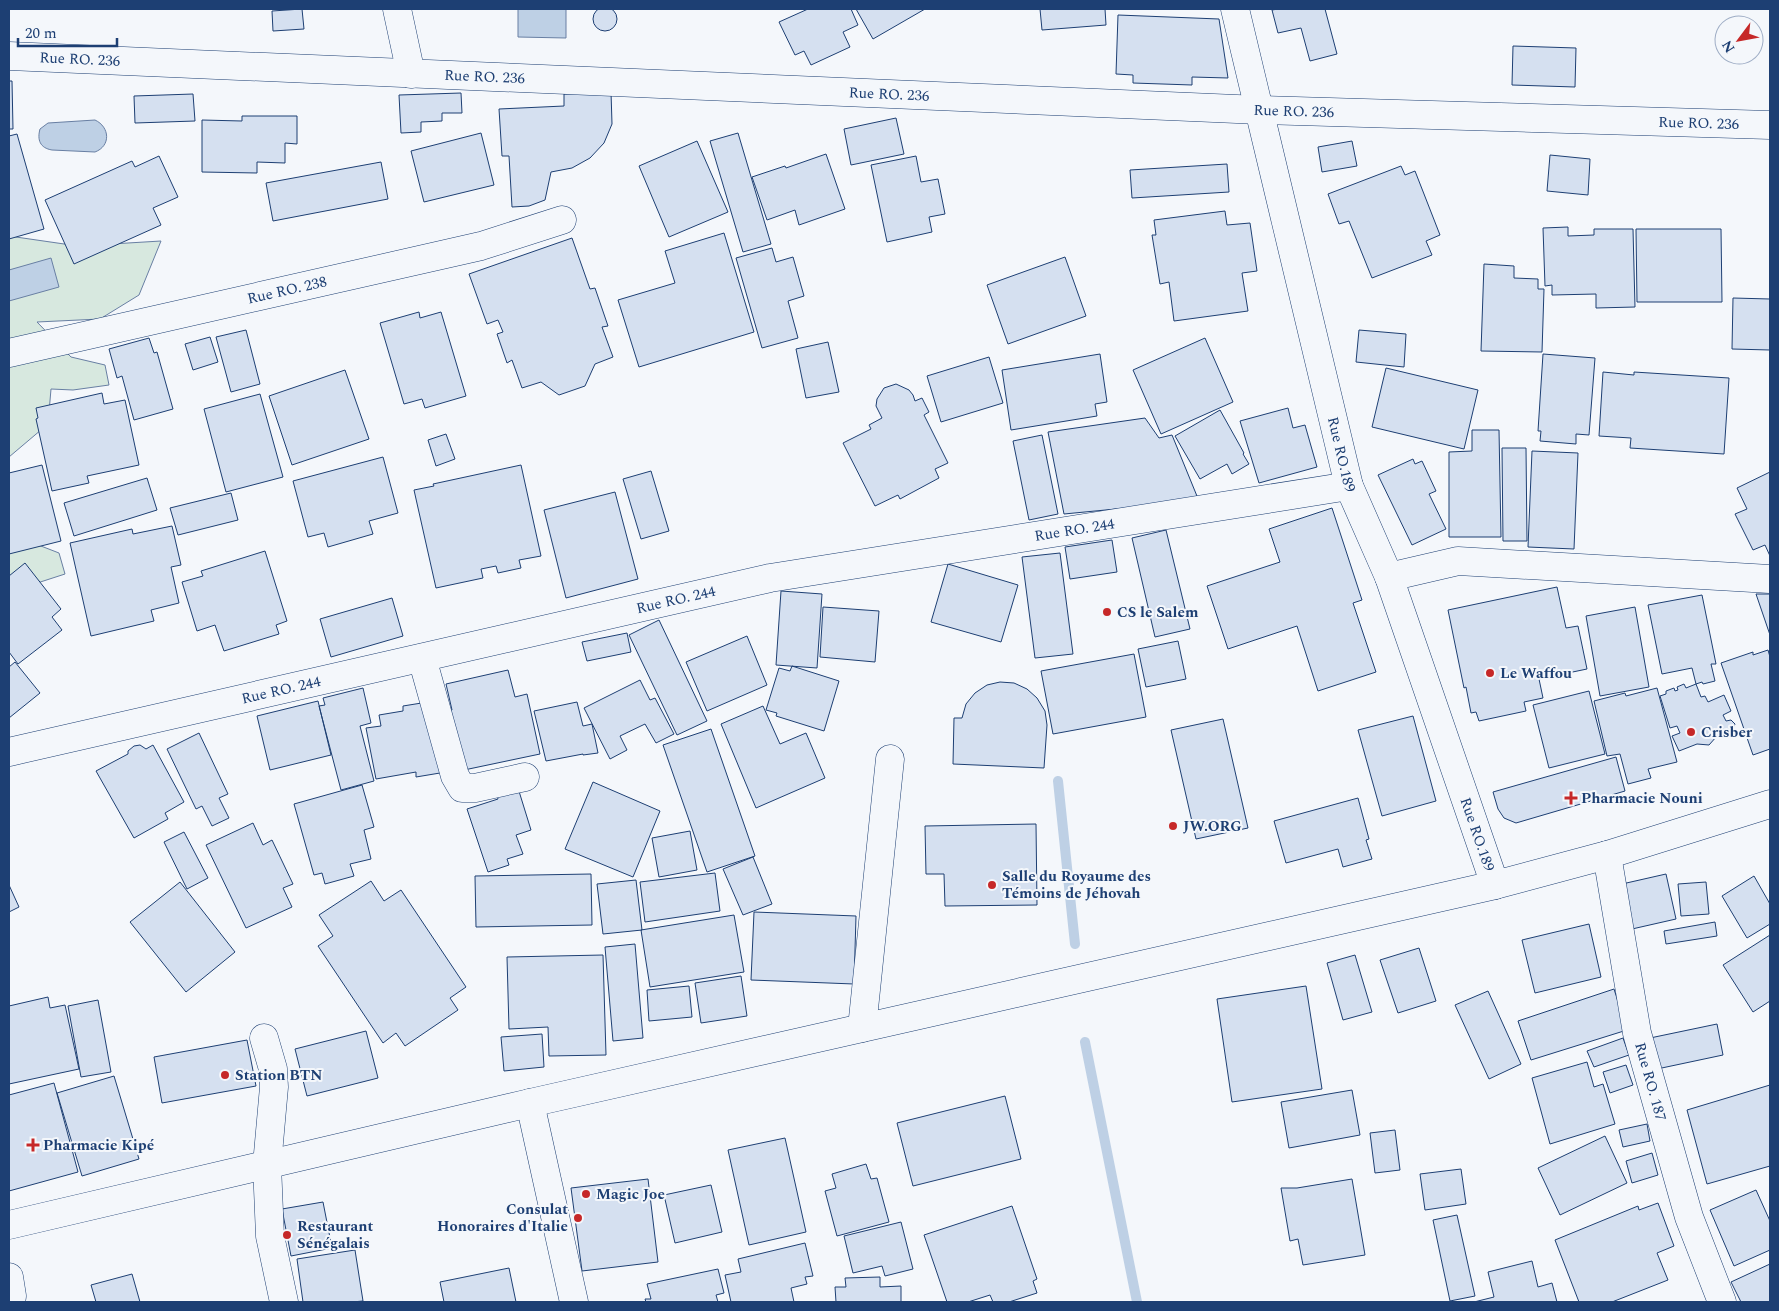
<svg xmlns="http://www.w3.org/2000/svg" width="1779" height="1311" viewBox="0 0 1779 1311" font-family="Spectral,serif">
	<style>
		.green { fill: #d7e8df; stroke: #687fa3 }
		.water { fill: #bed0e5; stroke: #687fa3 }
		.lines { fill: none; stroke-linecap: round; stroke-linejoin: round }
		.stream { stroke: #bed0e5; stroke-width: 10 }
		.building { fill: #d5e0f0; stroke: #1d3f73 }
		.minor-casing { stroke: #1d3f73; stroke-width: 29 }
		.major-casing { stroke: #1d3f73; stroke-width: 29 }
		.minor { stroke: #f4f7fb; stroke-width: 28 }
		.major { stroke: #f4f7fb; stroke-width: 28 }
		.poi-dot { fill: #c62828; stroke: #f4f7fb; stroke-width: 2 }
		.labels { text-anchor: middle; stroke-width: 4; stroke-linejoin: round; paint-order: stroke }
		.street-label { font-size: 15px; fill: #1d3f73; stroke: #f4f7fb }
		.poi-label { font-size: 15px; font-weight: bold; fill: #1d3f73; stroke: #f4f7fb; text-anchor: start }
	</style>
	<rect width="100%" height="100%" fill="#f4f7fb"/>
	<path class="green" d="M9,236L78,246L161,241L139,295L100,319L37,322L71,357L105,365L109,385L73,390L51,389L48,424L9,457Z
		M9,530L10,534L59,553L65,574L28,586H9Z"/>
	<path class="water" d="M518,9H566V38L518,37Z
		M95,120C110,127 111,146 95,152L52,150C40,148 37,140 40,129L48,123Z
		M51,258L59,287L9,301V270Z"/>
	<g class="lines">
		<path class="stream" d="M1058,781L1075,944
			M1085,1042L1137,1302"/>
	</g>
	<path class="building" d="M593 19a12 12 0 1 1 24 0a12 12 0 1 1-24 0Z
		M302,9L304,29L273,31L272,11Z
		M808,9H851L858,25L843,32L850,47L811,65L804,51L795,55L779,22Z
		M856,9H925L873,39Z
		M1040,9H1105L1106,25L1042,30Z
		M1278,9H1325L1337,54L1310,61L1301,28L1278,33L1272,10Z
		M1118,15L1219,19L1228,78L1192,77V85L1133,83V75L1116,74Z
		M1513,46L1576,48L1575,87L1512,85Z
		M9,81H12L13,129H9Z
		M611,92L612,124L604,143L590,158L572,168L551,172L545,200L529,206L512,207L509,156H502L499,109L564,106V94Z
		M461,93L462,113H442V121L421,122V132L401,133L399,95Z
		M193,94L195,121L135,123L134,96Z
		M242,116H297V144L285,143V163L257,162V173L202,172V120L242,121Z
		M896,118L904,154L851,165L844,129Z
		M481,133L494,185L424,202L411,151Z
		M738,133L771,244L743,252L710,141Z
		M17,134L44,229L9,239V136Z
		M697,141L728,212L669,237L639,166Z
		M1352,141L1357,166L1322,172L1318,147Z
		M826,154L845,209L799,225L795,210L767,220L752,177L785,166L786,168Z
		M1550,155L1590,159L1588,195L1547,191Z
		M159,156L178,197L153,208L161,225L74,264L45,200L132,161L135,167Z
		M916,156L921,182L938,179L945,214L929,217L932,232L887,242L871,165Z
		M381,162L388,199L273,221L266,183Z
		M1227,164L1229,192L1132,198L1130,170Z
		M1401,166L1405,175L1415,171L1440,235L1426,241L1432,255L1372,278L1349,221L1339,224L1328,194Z
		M1225,211L1227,225L1250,223L1257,271L1242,273L1248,311L1174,321L1169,282L1160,284L1152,235H1156L1154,220Z
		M1568,227V236L1594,235V229H1633L1635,307L1596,308V294L1552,295V285L1545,286L1543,228Z
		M1636,229H1721L1722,302H1637Z
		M724,233L754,332L639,367L618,300L675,283L665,251Z
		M572,238L590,289L595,288L608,326L602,327L613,357L595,364L585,386L559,395L541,382L522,388L512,360L507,363L497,334L503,332L498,320L487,324L469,274Z
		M772,248L776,262L793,257L804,296L788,301L798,338L762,348L736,258Z
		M1065,257L1086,316L1008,344L987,285Z
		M1484,264L1514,266V278L1538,279V289H1544L1542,352L1481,351Z
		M1733,298L1770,299V350L1732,349Z
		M419,312L420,318L441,312L466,396L425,408L422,399L404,404L380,323Z
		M246,330L260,384L231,392L216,337Z
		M1359,330L1406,334L1404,367L1356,362Z
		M210,337L218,362L193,370L185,344Z
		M149,338L154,353L157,352L173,409L134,420L122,376L117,378L109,349Z
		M1205,338L1233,402L1161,434L1133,370Z
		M828,342L839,392L806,398L796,349Z
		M1100,354L1107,402L1095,404L1097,416L1011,430L1002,370Z
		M1543,354L1595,358L1589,435L1576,434V444L1540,441L1541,431H1538Z
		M989,357L1003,403L941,422L927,376Z
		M1386,368L1478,390L1464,449L1372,427Z
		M345,370L369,439L292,465L269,396Z
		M1603,372L1634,375V372L1729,378L1724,454L1630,448L1631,438L1599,436Z
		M896,384L909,390L913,395L915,401L922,398L929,412L924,415L948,463L935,469L939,478L900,499L898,495L875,506L843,443L871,429L869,425L882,418L876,406L877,399L884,388Z
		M102,393L104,404L125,400L139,465L87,476L89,483L52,491L36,419L38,418L36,408Z
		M260,394L283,477L226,492L204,409Z
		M1288,408L1293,428L1305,425L1317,467L1259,483L1240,421Z
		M1220,410L1244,453L1243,454L1249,464L1232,474L1227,464L1200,479L1175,436Z
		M1145,418L1159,438L1172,435L1199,501L1064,514L1048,432Z
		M1472,430H1499L1501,537H1449V452L1472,451Z
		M446,434L455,459L436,466L428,440Z
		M1042,435L1058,514L1029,520L1013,441Z
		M1502,448H1526L1527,541H1503Z
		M1532,451L1578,453L1574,549L1528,547Z
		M383,457L398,513L369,521L373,534L328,547L324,533L308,537L293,481Z
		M1413,459L1415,464L1422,461L1436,491L1429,494L1446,529L1412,545L1378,475Z
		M42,465L61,541L9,554V473Z
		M521,465L541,556L519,560L521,568L498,573L496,566L481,569L483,578L436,588L414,490L434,486L433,484Z
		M651,471L669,531L641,539L623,479Z
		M1770,472V556L1765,545L1753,550L1735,514L1747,509L1737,488Z
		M147,478L157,510L74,536L64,503Z
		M615,492L638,579L566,598L544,510Z
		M231,493L238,520L178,535L170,508Z
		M1332,508L1362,600L1353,603L1376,672L1318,691L1297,626L1228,649L1207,586L1280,562L1269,529Z
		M172,526L181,565L171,567L179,603L151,610L154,621L91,636L70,543L132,529L133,534Z
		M1166,530L1190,629L1155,637L1132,538Z
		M1112,540L1117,572L1070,579L1065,547Z
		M265,551L287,621L276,625L279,634L224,651L215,625L197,631L182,582L203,576L201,571Z
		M1060,553L1073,654L1035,658L1022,557Z
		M25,563L61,609L52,617L62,630L18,664L9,652V576Z
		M948,564L1018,585L1001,642L931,622Z
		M1557,587L1566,628L1578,626L1587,669L1539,679L1543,698L1524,702L1526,711L1479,721L1476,712L1471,713L1466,687L1464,688L1448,610Z
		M781,591L822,594L817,668L776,665Z
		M1756,594H1770V635Z
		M1702,595L1716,664H1711L1715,681L1703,684L1702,682L1696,684L1692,668L1662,674L1648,605Z
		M392,598L403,636L331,657L320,619Z
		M823,607L879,611L875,662L820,657Z
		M1635,607L1649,687L1600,696L1586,616Z
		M659,620L707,721L677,735L629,635Z
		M627,633L631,652L587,661L582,642Z
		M747,636L767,685L707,711L686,662Z
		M1178,641L1186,679L1146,687L1138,649Z
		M1768,650L1770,657V749L1753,755L1721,663L1753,652V655Z
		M1134,654L1146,717L1053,734L1041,671Z
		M15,662L40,693L9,718V667Z
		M792,666L839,681L824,731L776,716L777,713L766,710L779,668L790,671Z
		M508,670L515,697L527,694L540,754L464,770L450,711L452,710L446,684Z
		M640,680L650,700L655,698L674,734L656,743L645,724L620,736L627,750L610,759L584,708Z
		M1000,682L1014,683L1027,689L1037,698L1045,711L1047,725L1044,768L953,764L954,718H962L966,704L975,693L987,685Z
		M1684,684L1686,688L1696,684L1701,697L1705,696L1708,702L1724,695L1731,711L1723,715L1726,721L1731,720L1735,724L1732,732L1717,736L1709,745L1697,744L1679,751L1672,736L1680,733L1677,726L1670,728L1660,696L1666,694V691L1674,688L1675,691L1678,690L1677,687Z
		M363,688L371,723L360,726L374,781L341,790L319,706L325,705L323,698Z
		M1657,688L1677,762L1648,769L1651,778L1628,784L1620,754L1607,756L1594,701L1625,693L1626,696Z
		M1589,691L1605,754L1549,768L1533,705Z
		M318,701L331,755L270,770L257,716Z
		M434,701L446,772L416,777V772L376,779L366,728L381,726L379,715L403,711V706Z
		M577,702L583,726L592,724L598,753L583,755V754L546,761L534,711Z
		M763,706L780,744L806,733L825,778L756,808L721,724Z
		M1413,716L1436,801L1382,816L1358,730Z
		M1223,719L1248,828L1196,839L1171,730Z
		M711,729L755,856L707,872L663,745Z
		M199,733L228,794L219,798L229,818L212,826L202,806L196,809L167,749Z
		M140,745L146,749L153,745L184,802L165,813L168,819L134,838L96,771L128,754V751L134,746Z
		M1616,757L1625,791L1516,823L1504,818L1498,809L1493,792Z
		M593,782L660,811L633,877L565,849Z
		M362,785L374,827L364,830L371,859L350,864L354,876L325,884L322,873L314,875L294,804Z
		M518,788L531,830L516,835L523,854L507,859L509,865L488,872L467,809L498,799L497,795Z
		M1358,798L1369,839L1366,840L1372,859L1343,867L1338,849L1286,863L1274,821Z
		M253,823L263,845L272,840L293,884L283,888L292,907L246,928L206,845Z
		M1036,824L1037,905L945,906L944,874H926L925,826Z
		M690,831L697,870L659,877L652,838Z
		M184,832L208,878L187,889L164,842Z
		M753,857L772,904L743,915L723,869Z
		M715,873L720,911L645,922L640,882Z
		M591,874L592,925L476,927L475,876Z
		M1666,874L1676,919L1632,929L1622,884Z
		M1754,876L1770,904V924L1747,938L1722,896Z
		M636,880L642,930L603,934L597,884Z
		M371,881L384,901L401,890L466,987L450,998L458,1010L405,1046L396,1033L383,1043L318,946L333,936L319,915Z
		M180,882L235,952L186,992L130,922Z
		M1706,882L1709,914L1681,916L1678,884Z
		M9,885L19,907L9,912Z
		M754,912L856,916L854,984L751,980Z
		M734,915L744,972L650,987L641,930Z
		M1715,922L1717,936L1666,944L1664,931Z
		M1589,924L1601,977L1535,993L1522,940Z
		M1770,935V1001L1753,1012L1723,965Z
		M635,944L643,1038L613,1041L605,947Z
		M1419,948L1436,1001L1398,1013L1380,960Z
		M603,955L606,1055L549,1056L548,1027L509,1029L507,957Z
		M1355,955L1372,1012L1343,1020L1327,963Z
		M741,976L747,1016L701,1023L695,983Z
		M689,986L692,1017L649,1021L647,990Z
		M1306,986L1322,1089L1232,1102L1217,999Z
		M1614,989L1627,1030L1531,1060L1518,1021Z
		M1488,991L1521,1064L1489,1079L1455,1005Z
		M48,997L50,1008L65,1005L79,1069L9,1084V1006Z
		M98,1000L111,1072L81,1077L68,1006Z
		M1717,1024L1723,1055L1657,1069L1650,1038Z
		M366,1031L378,1078L307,1096L295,1049Z
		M542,1034L544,1067L504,1071L501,1037Z
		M1623,1038L1629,1055L1594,1067L1587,1051Z
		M247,1040L256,1086L162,1103L154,1057Z
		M1587,1062L1594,1087L1603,1084L1615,1124L1550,1144L1532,1078Z
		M1626,1065L1633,1085L1610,1093L1603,1072Z
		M114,1076L139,1159L82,1176L57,1093Z
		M54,1083L78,1172L9,1191V1095Z
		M1770,1085V1166L1707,1184L1687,1110Z
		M1352,1090L1360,1135L1289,1148L1281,1102Z
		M1005,1096L1021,1159L913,1186L897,1123Z
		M1647,1124L1650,1141L1623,1147L1619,1130Z
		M1395,1130L1400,1170L1375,1173L1370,1133Z
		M1605,1136L1627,1183L1560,1215L1538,1168Z
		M785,1138L806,1232L749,1245L728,1150Z
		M1652,1153L1658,1175L1632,1183L1626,1161Z
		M866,1164L871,1179L877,1178L889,1222L837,1236L825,1191L836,1188L832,1174Z
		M1461,1169L1466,1204L1425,1210L1420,1174Z
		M648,1179L658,1262L582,1271L571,1188Z
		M1352,1179L1365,1255L1303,1265L1298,1239L1290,1241L1281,1188H1297Z
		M711,1185L722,1232L675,1243L664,1195Z
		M1756,1190L1770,1221V1250L1734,1266L1710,1210Z
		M323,1202L332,1248L291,1256L282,1209Z
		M1658,1203L1674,1246L1657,1253L1668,1280L1612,1302H1579L1555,1240L1638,1206L1639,1210Z
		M1012,1206L1037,1279L1033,1281L1037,1293L1009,1302H993L990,1295L968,1302H947L924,1235Z
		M1457,1215L1475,1296L1450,1301L1433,1220Z
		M901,1222L913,1269L885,1276L882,1266L853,1273L844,1236Z
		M805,1243L813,1276L805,1277L807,1284L791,1288L794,1302H731L725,1275L741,1272L738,1259Z
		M355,1250L363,1301L352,1302H303L297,1259Z
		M1532,1261L1538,1287L1552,1283L1557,1302H1474L1494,1297L1488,1272Z
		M1770,1264V1302H1741L1731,1282Z
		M509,1268L516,1302H444L440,1282Z
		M718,1269L724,1293L716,1295L718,1302H646L645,1299H651L647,1284Z
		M132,1274L140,1302H96L91,1285Z
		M880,1277V1287L901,1286V1302H836L835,1287H846L845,1278Z"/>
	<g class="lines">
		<g class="minor-casing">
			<g id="minor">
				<path d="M397,9L411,74"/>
				<path id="s1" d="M1235,9L1349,486L1389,577L1495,885"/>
				<path id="s2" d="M9,56L1260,110L1770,125"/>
				<path id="s3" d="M9,353L481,246L562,220"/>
				<path d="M1389,577L1458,561L1770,579"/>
				<path d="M422,658L455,776L462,788H475L525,777"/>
				<path id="s4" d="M9,752L770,578L1349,486"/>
				<path id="s5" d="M1607,855L1637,1033L1689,1217L1722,1302"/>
				<path d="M862,1028L890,759"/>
				<path d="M264,1038L273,1069L274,1087L267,1165L270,1236L284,1302"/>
				<path d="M530,1103L574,1302"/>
				<path d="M9,1277L12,1296L11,1302"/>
			</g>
		</g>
		<g class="major-casing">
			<path id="major" d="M9,1225L530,1103L1495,885L1607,855L1770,804"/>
		</g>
		<use href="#minor" class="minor"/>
		<use href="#major" class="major"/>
	</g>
	<g class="poi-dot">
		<circle cx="1107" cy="612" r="5"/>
		<circle cx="1490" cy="673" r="5"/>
		<circle cx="1691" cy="732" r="5"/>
		<path d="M1568.5 790.5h5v5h5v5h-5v5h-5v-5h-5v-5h5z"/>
		<circle cx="1173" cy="826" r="5"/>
		<circle cx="992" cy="885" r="5"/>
		<circle cx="225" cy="1075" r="5"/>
		<path d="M30.5 1137.5h5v5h5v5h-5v5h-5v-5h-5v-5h5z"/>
		<circle cx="586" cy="1194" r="5"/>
		<circle cx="578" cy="1218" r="5"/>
		<circle cx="287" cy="1235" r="5"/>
	</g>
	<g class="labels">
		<g class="street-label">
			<text dy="5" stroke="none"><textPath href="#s2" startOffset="71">Rue RO. 236</textPath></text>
			<text dy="5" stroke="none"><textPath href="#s2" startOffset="476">Rue RO. 236</textPath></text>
			<text dy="5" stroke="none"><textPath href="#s2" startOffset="881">Rue RO. 236</textPath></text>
			<text dy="5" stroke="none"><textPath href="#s2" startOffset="1286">Rue RO. 236</textPath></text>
			<text dy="5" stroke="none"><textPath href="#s2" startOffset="1691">Rue RO. 236</textPath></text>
			<text dy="5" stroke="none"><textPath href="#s3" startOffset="285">Rue RO. 238</textPath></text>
			<text dy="5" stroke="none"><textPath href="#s1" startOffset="458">Rue RO.189</textPath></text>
			<text dy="5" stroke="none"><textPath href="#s4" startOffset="1089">Rue RO. 244</textPath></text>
			<text dy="5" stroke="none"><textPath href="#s4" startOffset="684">Rue RO. 244</textPath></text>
			<text dy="5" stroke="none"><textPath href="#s4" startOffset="279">Rue RO. 244</textPath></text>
			<text dy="5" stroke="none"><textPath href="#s1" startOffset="862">Rue RO.189</textPath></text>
			<text dy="5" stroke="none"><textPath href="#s5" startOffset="231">Rue RO. 187</textPath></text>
		</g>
		<g class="poi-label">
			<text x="1117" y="617">CS le Salem</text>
			<text x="1500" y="678">Le Waffou</text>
			<text x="1701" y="737">Crisber</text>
			<text x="1581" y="803">Pharmacie Nouni</text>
			<text x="1183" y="831">JW.ORG</text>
			<text x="1002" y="881">Salle du Royaume des<tspan x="1002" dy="17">Témoins de Jéhovah</tspan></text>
			<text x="235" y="1080">Station BTN</text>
			<text x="43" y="1150">Pharmacie Kipé</text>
			<text x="596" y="1199">Magic Joe</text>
			<text x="568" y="1214" text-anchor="end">Consulat<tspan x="568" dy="17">Honoraires d'Italie</tspan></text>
			<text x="297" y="1231">Restaurant<tspan x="297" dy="17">Sénégalais</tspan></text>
		</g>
	</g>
	<rect width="1779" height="1311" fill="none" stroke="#1d3f73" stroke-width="20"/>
	<g transform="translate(1739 40) rotate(238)"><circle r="24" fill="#f4f7fb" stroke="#9eadc5"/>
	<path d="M0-4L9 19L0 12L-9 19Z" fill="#c62828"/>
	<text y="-8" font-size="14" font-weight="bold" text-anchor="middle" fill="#1d3f73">N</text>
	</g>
	<path d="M18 38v8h99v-8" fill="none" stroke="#1d3f73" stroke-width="2.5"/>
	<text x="25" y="38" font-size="15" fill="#1d3f73" stroke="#f4f7fb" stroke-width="4" paint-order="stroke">20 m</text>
</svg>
